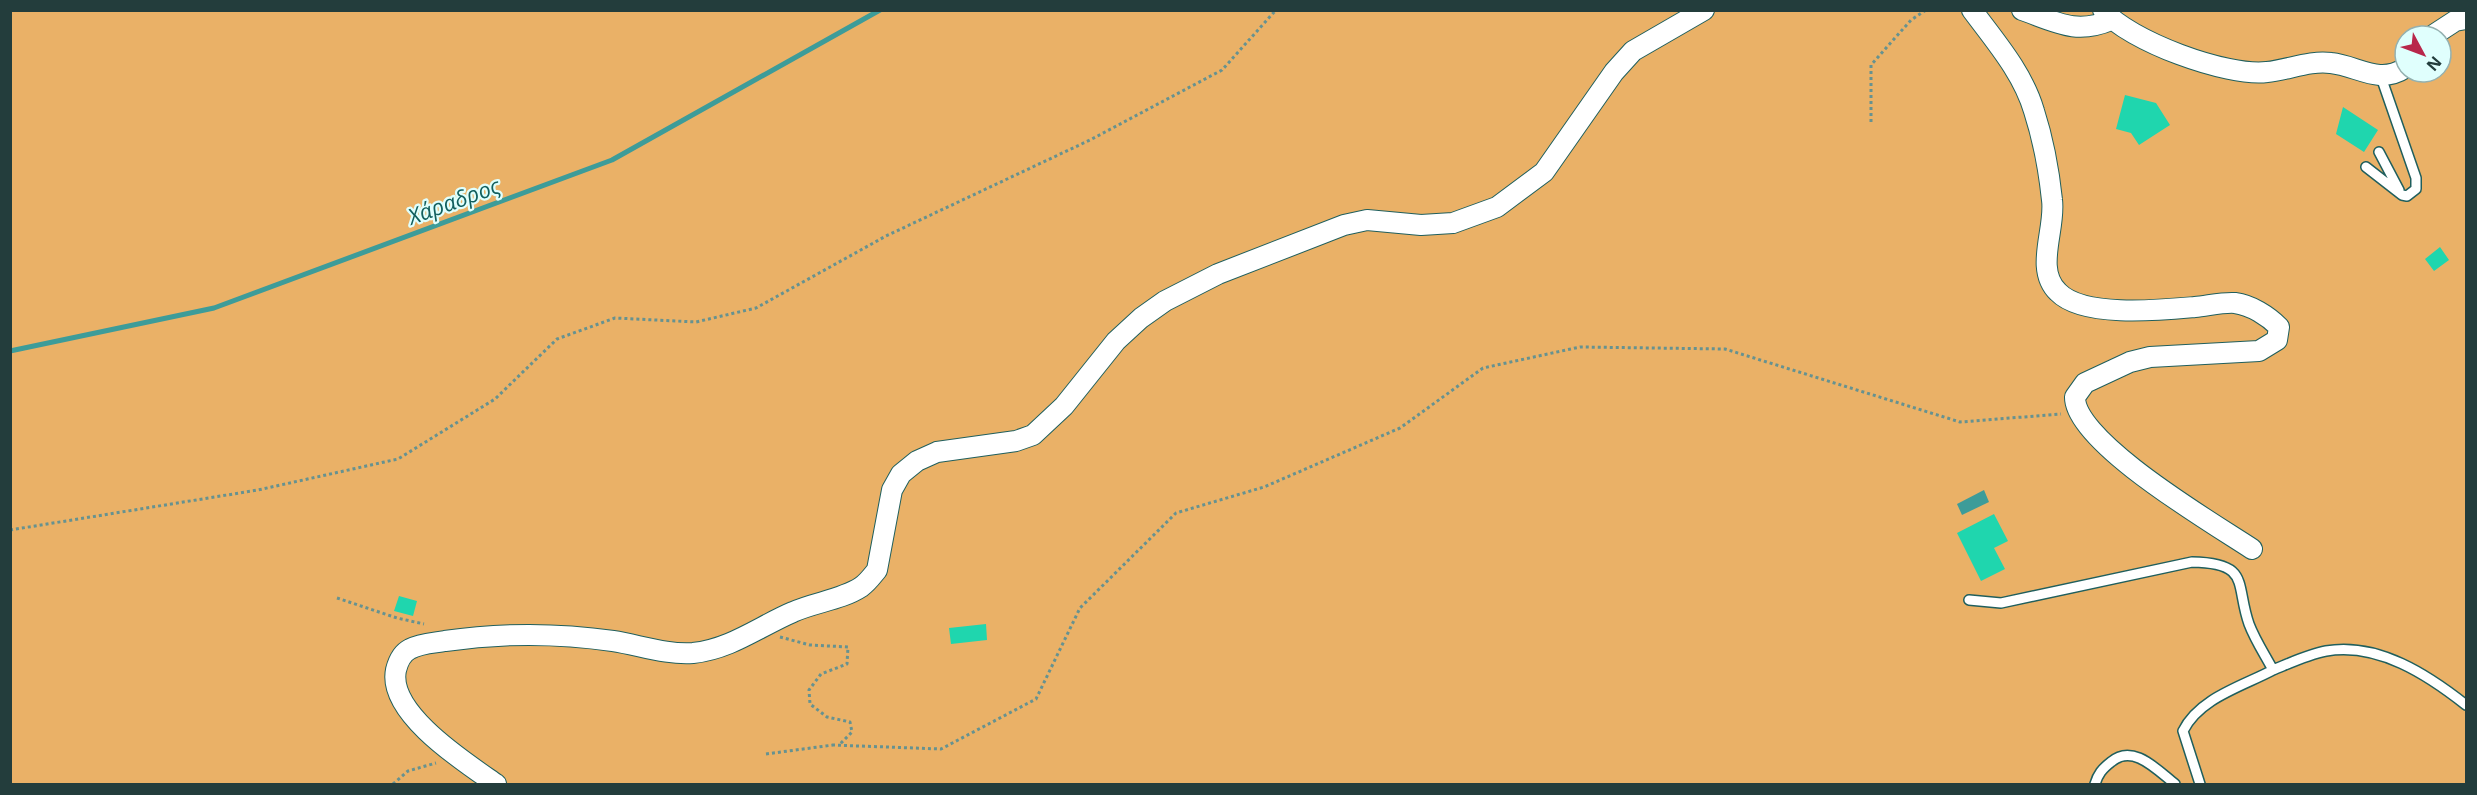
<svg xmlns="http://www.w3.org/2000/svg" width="2477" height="795" viewBox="0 0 2477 795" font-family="'Open Sans',sans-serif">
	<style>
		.green { fill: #eab167; fill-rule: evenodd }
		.water { fill: #3d9c99 }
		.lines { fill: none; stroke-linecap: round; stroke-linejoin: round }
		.stream { stroke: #3d9c99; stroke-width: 5 }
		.building { fill: #1fd6ae }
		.lane-casing { stroke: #205f5d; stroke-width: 12 }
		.street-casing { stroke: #205f5d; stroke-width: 22 }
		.path { stroke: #669290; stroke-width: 3; stroke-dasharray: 3 3; stroke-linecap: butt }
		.lane { stroke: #fff; stroke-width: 9 }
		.street { stroke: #fff; stroke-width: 20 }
		.labels { text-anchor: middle; stroke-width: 4.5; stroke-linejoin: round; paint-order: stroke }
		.water-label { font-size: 22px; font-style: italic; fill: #115f5d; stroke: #e0fffd }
	</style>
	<rect width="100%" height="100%" fill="#a6e4e1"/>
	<path class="green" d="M10,11H2466V784H11ZM2405,36H2441V72H2405Z"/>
	<path class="water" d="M1984,490L1989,502L1962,515L1957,504Z"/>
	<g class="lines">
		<path class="stream" d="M10,351L214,308L612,160L880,10"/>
	</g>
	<path class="building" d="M2125,95L2156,103L2170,125L2139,145L2131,133L2116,129Z
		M2343,107L2378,130L2364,152L2336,134Z
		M2440,247L2449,260L2434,271L2425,259Z
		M1994,514L2008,541L1994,548L2005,569L1981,581L1957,533Z
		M399,596L417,601L413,616L394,611Z
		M986,624L987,640L951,644L949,628Z"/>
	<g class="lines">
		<g class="lane-casing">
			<path id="lane" d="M2379,152L2399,190
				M2366,167L2402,195L2407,196L2416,189V178L2381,77
				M1969,600L2001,603L2192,562C2251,563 2235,584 2249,624C2255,640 2265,655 2273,670C2290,663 2309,654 2326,651C2378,642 2428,675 2466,705
				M2095,784C2098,774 2102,769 2111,762C2133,743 2157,770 2175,784
				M2200,784L2183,731C2199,698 2243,686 2273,670"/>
		</g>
		<g class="street-casing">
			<path id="street" d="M1972,10C1995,41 2023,73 2034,111C2043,139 2049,171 2052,200C2056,229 2034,269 2058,292C2083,318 2161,310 2195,307C2207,306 2223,302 2235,303C2251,305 2268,316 2279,327L2277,340L2259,351L2150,357L2130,362L2085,383L2075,397C2074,442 2216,525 2252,549
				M2022,10C2056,22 2076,35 2111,20
				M2103,10C2129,41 2227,77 2267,72C2288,70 2310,60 2331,63C2358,66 2379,85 2405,68
				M2432,36L2455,21L2466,19
				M496,784C466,763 387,713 396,670C398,662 402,653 410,649C421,643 434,643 445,641C500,633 558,633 613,641C639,645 667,655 693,653C731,649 760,626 793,612C815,602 841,600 861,587C868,582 872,576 877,570L892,490L901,474L917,461L937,452L1016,441L1033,435L1064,406L1116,341L1141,318L1165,301L1218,274L1344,225L1367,220L1421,225L1453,223L1497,207L1544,172L1614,72L1633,51L1704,10"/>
		</g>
		<path class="path" d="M1871,122V65L1911,20L1926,10
			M10,530L258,490L398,459L495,399L557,339L615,318L696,322L756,308L886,236L1090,140L1222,70L1276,10
			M337,598L397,618L424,624
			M780,637L810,645L848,647L847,664L821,674L809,690L810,704L827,717L850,722L852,732L839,745
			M832,745L941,749L1036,699L1080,608L1176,513L1264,487L1400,428L1483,368L1580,347L1725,349L1960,422L2061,414
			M766,754L833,745
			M393,784L408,771L436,763"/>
		<use href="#lane" class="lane"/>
		<use href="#street" class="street"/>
	</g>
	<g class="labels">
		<g class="water-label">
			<text transform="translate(454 201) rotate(-20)" y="8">Χάραδρος</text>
		</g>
	</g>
	<rect width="2477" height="795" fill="none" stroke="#233d3c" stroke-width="24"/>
	<g transform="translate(2423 54) rotate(131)"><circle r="28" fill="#e0fffd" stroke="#94b1b0" stroke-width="1.5"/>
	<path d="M0-4.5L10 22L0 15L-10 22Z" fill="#b8274b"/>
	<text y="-9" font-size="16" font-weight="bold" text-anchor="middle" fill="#233d3c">N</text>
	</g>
</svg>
